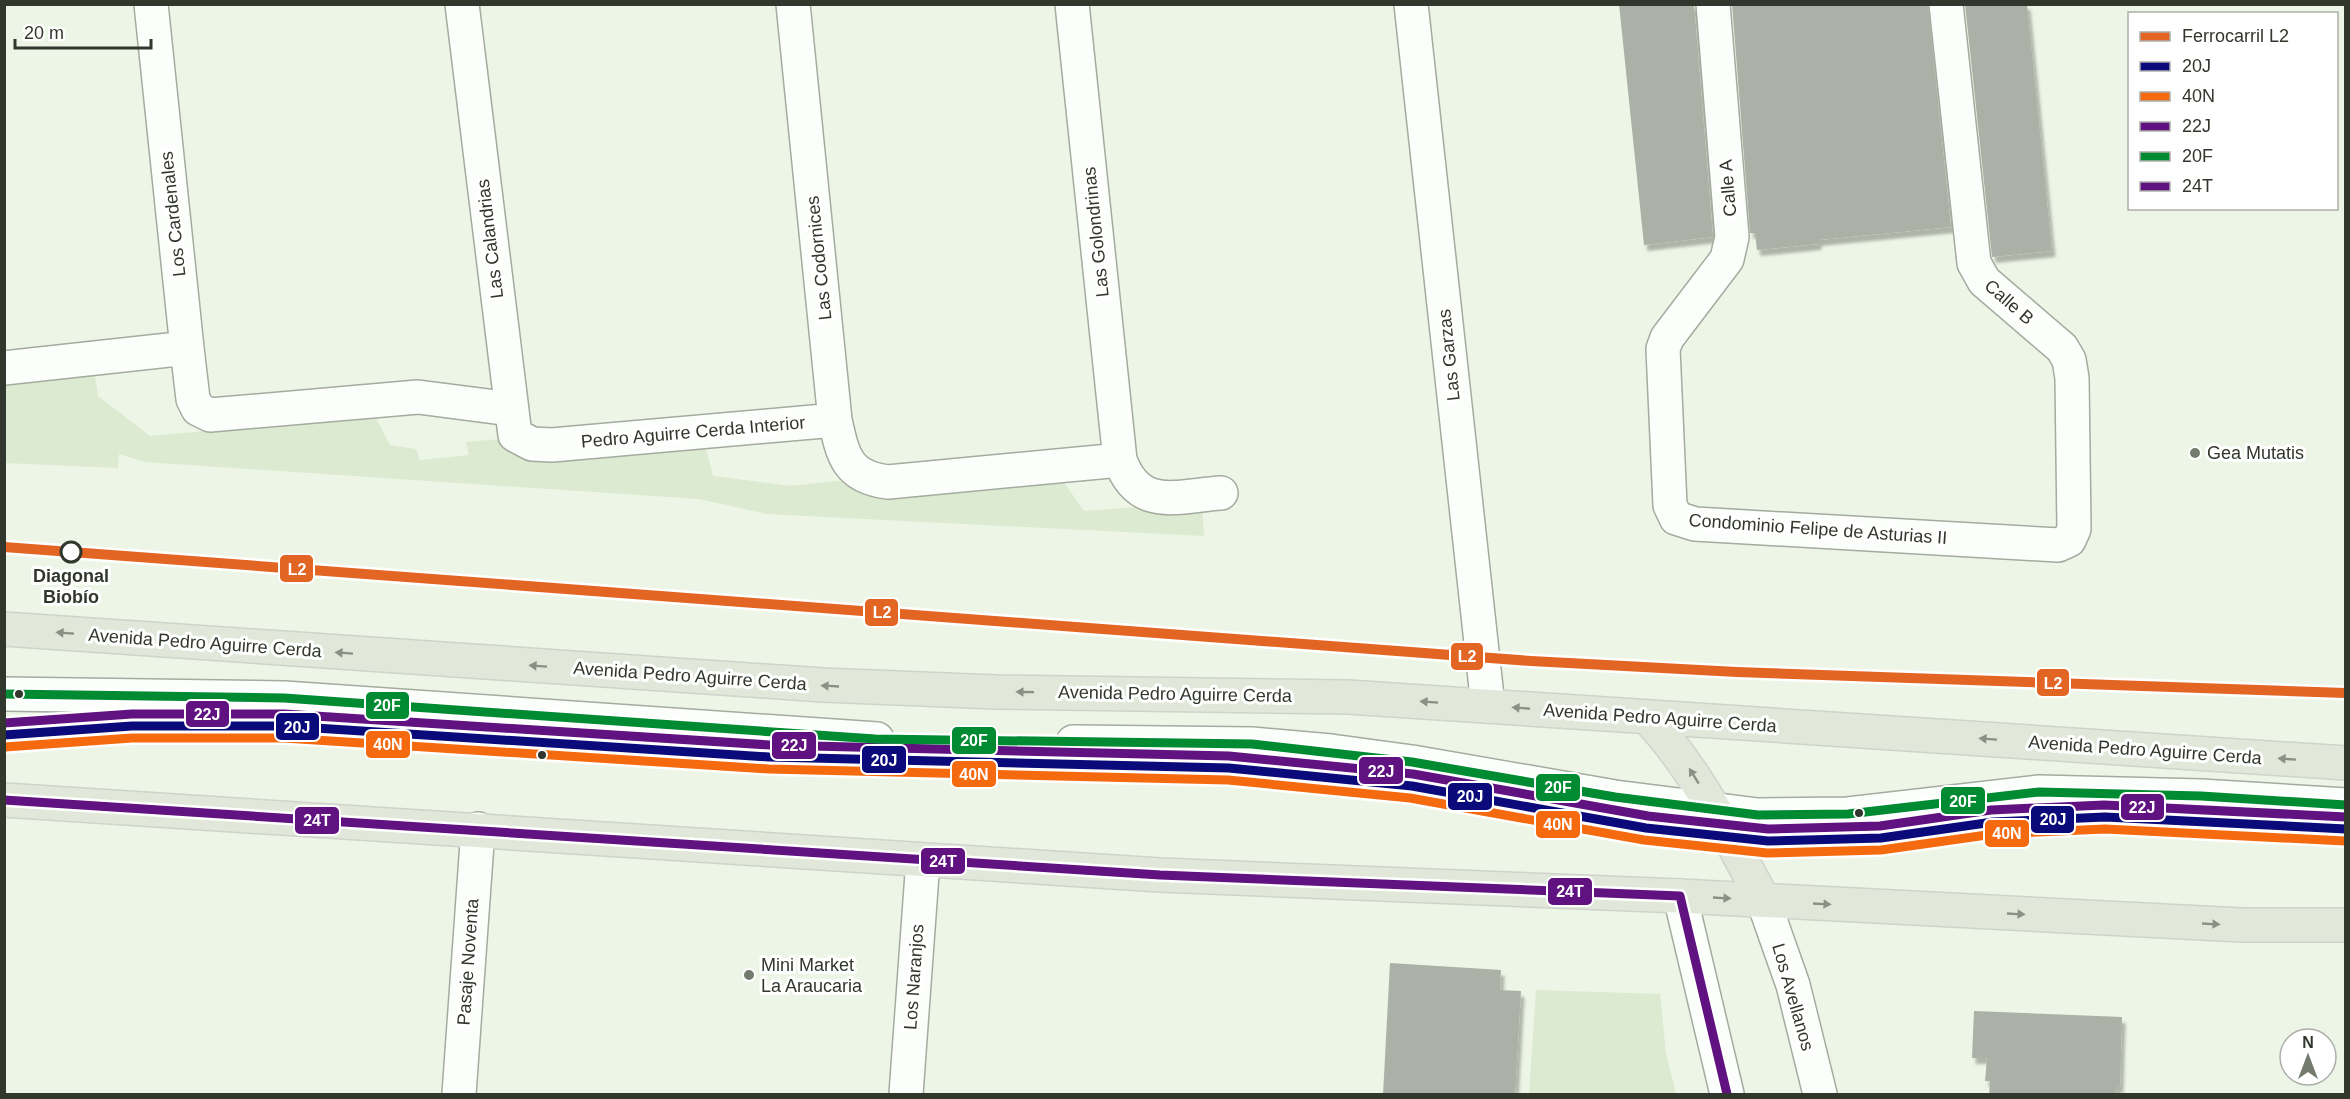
<svg xmlns="http://www.w3.org/2000/svg" width="2350" height="1099" viewBox="0 0 2350 1099" font-family="Helvetica,sans-serif">
	<style>
		.green { fill: #dcead1 }
		.building { fill: #abb1a6; filter: url(#shadow) }
		.lines { fill: none; stroke-linecap: round; stroke-linejoin: round }
		.minor-casing { stroke: #a4ab9f; stroke-width: 36 }
		.highway-casing { stroke: #d0d3cc; stroke-width: 36 }
		.minor { stroke: #fcfefb; stroke-width: 33 }
		.highway { stroke: #e1e8da; stroke-width: 33 }
		.bus-1-casing { stroke: #fff; stroke-width: 14 }
		.bus-2-casing { stroke: #fff; stroke-width: 14 }
		.bus-3-casing { stroke: #fff; stroke-width: 14 }
		.bus-4-casing { stroke: #fff; stroke-width: 14 }
		.bus-5-casing { stroke: #fff; stroke-width: 14 }
		.bus-1 { stroke: #0a0a7a; stroke-width: 9 }
		.bus-2 { stroke: #f56a0f; stroke-width: 9 }
		.bus-3 { stroke: #5f1280; stroke-width: 9 }
		.bus-4 { stroke: #008a32; stroke-width: 9 }
		.bus-5 { stroke: #5f1280; stroke-width: 9 }
		.rail-1-casing { stroke: #fff; stroke-width: 15 }
		.rail-1 { stroke: #e36523; stroke-width: 10 }
		.oneway { fill: #8a9084 }
		.poi-dot { fill: #737a6e; stroke: #fff; stroke-width: 2 }
		.stop-dot { fill: #fff; stroke: #32372d; stroke-width: 3 }
		.bus-dot { fill: #32372d; stroke: #fff; stroke-width: 2 }
		.labels { text-anchor: middle; stroke-width: 6; stroke-linejoin: round; paint-order: stroke }
		.street-label { font-size: 18px; fill: #32372d; stroke: #fff }
		.poi-label { font-size: 18px; fill: #32372d; stroke: #fff; text-anchor: start }
		.stop-label { font-size: 18px; font-weight: bold; fill: #32372d; stroke: #fff }
		.line-badge { stroke: #fff; stroke-width: 2 }
		.badge-label { font-size: 16px; text-anchor: middle; font-weight: bold; fill: #fff }
	</style>
	<defs>
		<filter id="shadow"><feDropShadow dx="3.5" dy="6" stdDeviation="1.5" flood-color="#0004"/></filter>
	</defs>
	<rect width="100%" height="100%" fill="#edf5e6"/>
	<path class="green" d="M94,368L98,396L150,436L375,416L390,445L416,449L420,460L469,455L466,442L673,424L702,433L713,476L791,486L1047,458L1084,511L1202,502L1204,536L767,514L699,499L145,462L119,454L118,468L5,463V379Z
		M1536,990L1660,994L1666,1053L1676,1094H1529Z"/>
	<path class="building" d="M1619,4H1694L1713,237L1644,245Z
		M1732,4H1928L1951,227L1818,240V244L1757,250L1755,233H1750Z
		M1965,4H2027L2052,251L1992,257Z
		M1390,963L1501,970L1500,990L1521,991L1515,1095H1383Z
		M1974,1011L2122,1017L2120,1087L2117,1086L2116,1095H1989L1990,1081H1985L1987,1058H1972Z"/>
	<g class="lines">
		<g class="minor-casing">
			<path id="minor" d="M151,4L187,348L193,399L198,409L210,415L418,397L510,409
				M462,4L515,435L532,444L552,445L835,420
				M793,4L835,420C843,456 847,477 888,482L1120,460C1139,512 1176,496 1221,493
				M1072,4L1120,460
				M1411,4L1488,706
				M1713,4L1732,237L1727,259L1667,338L1663,349L1670,505L1676,518L1695,524L2058,545L2069,540L2074,529L2072,378L2069,360L2062,348L1984,281L1974,263L1946,4
				M4,368L187,348
				M4,694L284,698L877,739
				M4,735L132,726H284L542,741L769,757L1229,768L1412,786L1646,828L1768,841L1881,838L1993,822L2105,817L2346,829
				M1073,742L1252,744L1331,751L1412,762L1615,797L1758,815L1848,814L2039,792L2201,796L2346,805
				M1680,896L1727,1094
				M1763,900L1793,985L1820,1094
				M459,1094L478,829
				M906,1094L923,860"/>
		</g>
		<g class="highway-casing">
			<path id="highway" d="M4,629L823,685L996,692L1348,697L2346,763
				M1647,717C1697,770 1729,836 1763,900
				M4,800L1160,875L1680,896L2242,925H2346"/>
		</g>
		<use href="#minor" class="minor"/>
		<use href="#highway" class="highway"/>
		<g class="bus-1-casing">
			<path id="bus-1" d="M4,735L132,726H284L769,757L1229,768L1412,786L1646,828L1768,841L1881,838L1993,822L2105,817L2346,829"/>
		</g>
		<g class="bus-2-casing">
			<path id="bus-2" d="M5,747L132,738H284L769,769L1228,780L1410,798L1644,840L1767,853L1881,850L1994,834L2105,829L2345,841"/>
		</g>
		<g class="bus-3-casing">
			<path id="bus-3" d="M4,723L132,714H284L770,745L1229,756L1413,774L1648,816L1768,829L1880,826L1991,810L2104,805L2346,817"/>
		</g>
		<g class="bus-4-casing">
			<path id="bus-4" d="M4,694L284,698L875,739L1252,744L1412,762L1615,797L1758,815L1848,814L2039,792L2201,796L2346,805"/>
		</g>
		<g class="bus-5-casing">
			<path id="bus-5" d="M4,800L1160,875L1680,896L1727,1094"/>
		</g>
		<use href="#bus-1" class="bus-1"/>
		<use href="#bus-2" class="bus-2"/>
		<use href="#bus-3" class="bus-3"/>
		<use href="#bus-4" class="bus-4"/>
		<use href="#bus-5" class="bus-5"/>
		<g class="rail-1-casing">
			<path id="rail-1" d="M4,547L1531,661L1737,672L2346,693"/>
		</g>
		<use href="#rail-1" class="rail-1"/>
	</g>
	<defs><path id="oneway-solid" d="M-6-.8H1V-3.2L6.5 0L1 3.2V.8H-6Z" transform="scale(1.5)"/></defs>
	<g class="oneway">
		<use href="#oneway-solid" transform="translate(65 633) rotate(-176)"/>
		<use href="#oneway-solid" transform="translate(344 653) rotate(-176)"/>
		<use href="#oneway-solid" transform="translate(538 666) rotate(-176)"/>
		<use href="#oneway-solid" transform="translate(830 686) rotate(-177)"/>
		<use href="#oneway-solid" transform="translate(1025 692) rotate(-179)"/>
		<use href="#oneway-solid" transform="translate(1429 702) rotate(-176)"/>
		<use href="#oneway-solid" transform="translate(1521 708) rotate(-176)"/>
		<use href="#oneway-solid" transform="translate(1988 739) rotate(-176)"/>
		<use href="#oneway-solid" transform="translate(2287 759) rotate(-176)"/>
		<use href="#oneway-solid" transform="translate(1694 776) rotate(-122)"/>
		<use href="#oneway-solid" transform="translate(1722 898) rotate(3)"/>
		<use href="#oneway-solid" transform="translate(1822 904) rotate(3)"/>
		<use href="#oneway-solid" transform="translate(2016 914) rotate(3)"/>
		<use href="#oneway-solid" transform="translate(2211 924) rotate(3)"/>
	</g>
	<g class="poi-dot">
		<circle cx="2195" cy="453" r="6"/>
		<circle cx="749" cy="975" r="6"/>
	</g>
	<circle class="stop-dot" cx="71" cy="552" r="10"/>
	<g class="bus-dot">
		<circle cx="19" cy="694" r="5"/>
		<circle cx="542" cy="755" r="5"/>
		<circle cx="1859" cy="813" r="5"/>
	</g>
	<g class="labels">
		<g class="street-label">
			<text transform="translate(1728 188) rotate(-95)" y="6">Calle A</text>
			<text transform="translate(173 214) rotate(-96)" y="6">Los Cardenales</text>
			<text transform="translate(1096 232) rotate(-96)" y="6">Las Golondrinas</text>
			<text transform="translate(490 239) rotate(-97)" y="6">Las Calandrias</text>
			<text transform="translate(819 258) rotate(-96)" y="6">Las Codornices</text>
			<text transform="translate(2009 302) rotate(41)" y="6">Calle B</text>
			<text transform="translate(1449 355) rotate(-96)" y="6">Las Garzas</text>
			<text transform="translate(693 432) rotate(-5)" y="6">Pedro Aguirre Cerda Interior</text>
			<text transform="translate(1818 529) rotate(4)" y="6">Condominio Felipe de Asturias II</text>
			<text transform="translate(205 643) rotate(4)" y="6">Avenida Pedro Aguirre Cerda</text>
			<text transform="translate(690 676) rotate(4)" y="6">Avenida Pedro Aguirre Cerda</text>
			<text transform="translate(1175 694) rotate(1)" y="6">Avenida Pedro Aguirre Cerda</text>
			<text transform="translate(1660 718) rotate(4)" y="6">Avenida Pedro Aguirre Cerda</text>
			<text transform="translate(2145 750) rotate(4)" y="6">Avenida Pedro Aguirre Cerda</text>
			<text transform="translate(468 962) rotate(-86)" y="6">Pasaje Noventa</text>
			<text transform="translate(914 977) rotate(-86)" y="6">Los Naranjos</text>
			<text transform="translate(1793 997) rotate(74)" y="6">Los Avellanos</text>
		</g>
		<g class="poi-label">
			<text x="2207" y="459">Gea Mutatis</text>
			<text x="761" y="971">Mini Market<tspan x="761" dy="21">La Araucaria</tspan></text>
		</g>
		<g class="stop-label">
			<text x="71" y="582">Diagonal<tspan x="71" dy="21">Biobío</tspan></text>
		</g>
	</g>
	<g class="line-badge">
		<rect x="279" y="554" width="35" height="29" rx="6" fill="#e36523"/>
		<rect x="864" y="598" width="35" height="29" rx="6" fill="#e36523"/>
		<rect x="1450" y="642" width="34" height="29" rx="6" fill="#e36523"/>
		<rect x="2036" y="668" width="34" height="29" rx="6" fill="#e36523"/>
		<rect x="365" y="691" width="45" height="29" rx="6" fill="#008a32"/>
		<rect x="185" y="700" width="45" height="28" rx="6" fill="#5f1280"/>
		<rect x="275" y="712" width="45" height="29" rx="6" fill="#0a0a7a"/>
		<rect x="951" y="726" width="46" height="29" rx="6" fill="#008a32"/>
		<rect x="365" y="730" width="46" height="29" rx="6" fill="#f56a0f"/>
		<rect x="771" y="731" width="46" height="29" rx="6" fill="#5f1280"/>
		<rect x="861" y="745" width="46" height="29" rx="6" fill="#0a0a7a"/>
		<rect x="1358" y="756" width="46" height="29" rx="6" fill="#5f1280"/>
		<rect x="951" y="760" width="46" height="28" rx="6" fill="#f56a0f"/>
		<rect x="1535" y="773" width="46" height="29" rx="6" fill="#008a32"/>
		<rect x="1447" y="782" width="46" height="29" rx="6" fill="#0a0a7a"/>
		<rect x="1940" y="786" width="46" height="29" rx="6" fill="#008a32"/>
		<rect x="2120" y="793" width="45" height="28" rx="6" fill="#5f1280"/>
		<rect x="2030" y="805" width="45" height="29" rx="6" fill="#0a0a7a"/>
		<rect x="294" y="806" width="46" height="29" rx="6" fill="#5f1280"/>
		<rect x="1535" y="810" width="46" height="29" rx="6" fill="#f56a0f"/>
		<rect x="1984" y="819" width="46" height="29" rx="6" fill="#f56a0f"/>
		<rect x="920" y="847" width="46" height="28" rx="6" fill="#5f1280"/>
		<rect x="1547" y="877" width="46" height="29" rx="6" fill="#5f1280"/>
	</g>
	<g class="badge-label">
		<text x="297" y="575">L2</text>
		<text x="882" y="618">L2</text>
		<text x="1467" y="662">L2</text>
		<text x="2053" y="689">L2</text>
		<text x="387" y="711">20F</text>
		<text x="207" y="720">22J</text>
		<text x="297" y="733">20J</text>
		<text x="974" y="746">20F</text>
		<text x="388" y="750">40N</text>
		<text x="794" y="751">22J</text>
		<text x="884" y="766">20J</text>
		<text x="1381" y="777">22J</text>
		<text x="974" y="780">40N</text>
		<text x="1558" y="793">20F</text>
		<text x="1470" y="802">20J</text>
		<text x="1963" y="807">20F</text>
		<text x="2142" y="813">22J</text>
		<text x="2053" y="825">20J</text>
		<text x="317" y="826">24T</text>
		<text x="1558" y="830">40N</text>
		<text x="2007" y="839">40N</text>
		<text x="943" y="867">24T</text>
		<text x="1570" y="897">24T</text>
	</g>
	<rect width="2350" height="1099" fill="none" stroke="#32372d" stroke-width="12"/>
	<rect x="2128" y="12" width="210" height="198" fill="#ffffff" stroke="#adafab" stroke-width="1.5"/>
	<rect x="2140" y="32" width="30" height="9" fill="#e36523" stroke="#adafab" stroke-width="1.5"/>
	<text x="2182" y="42" font-size="18" fill="#32372d">Ferrocarril L2</text>
	<rect x="2140" y="62" width="30" height="9" fill="#0a0a7a" stroke="#adafab" stroke-width="1.5"/>
	<text x="2182" y="72" font-size="18" fill="#32372d">20J</text>
	<rect x="2140" y="92" width="30" height="9" fill="#f56a0f" stroke="#adafab" stroke-width="1.5"/>
	<text x="2182" y="102" font-size="18" fill="#32372d">40N</text>
	<rect x="2140" y="122" width="30" height="9" fill="#5f1280" stroke="#adafab" stroke-width="1.5"/>
	<text x="2182" y="132" font-size="18" fill="#32372d">22J</text>
	<rect x="2140" y="152" width="30" height="9" fill="#008a32" stroke="#adafab" stroke-width="1.5"/>
	<text x="2182" y="162" font-size="18" fill="#32372d">20F</text>
	<rect x="2140" y="182" width="30" height="9" fill="#5f1280" stroke="#adafab" stroke-width="1.5"/>
	<text x="2182" y="192" font-size="18" fill="#32372d">24T</text>
	<g transform="translate(2308 1057)"><circle r="28" fill="#ffffff" stroke="#adafab" stroke-width="1.5"/>
	<path d="M0-4.5L10 22L0 15L-10 22Z" fill="#737a6e"/>
	<text y="-9" font-size="16" font-weight="bold" text-anchor="middle" fill="#32372d">N</text>
	</g>
	<path d="M15 39v9h136v-9" fill="none" stroke="#32372d" stroke-width="3"/>
	<text x="24" y="39" font-size="18" fill="#32372d" stroke="#ffffff" stroke-width="4.5" paint-order="stroke">20 m</text>
</svg>
